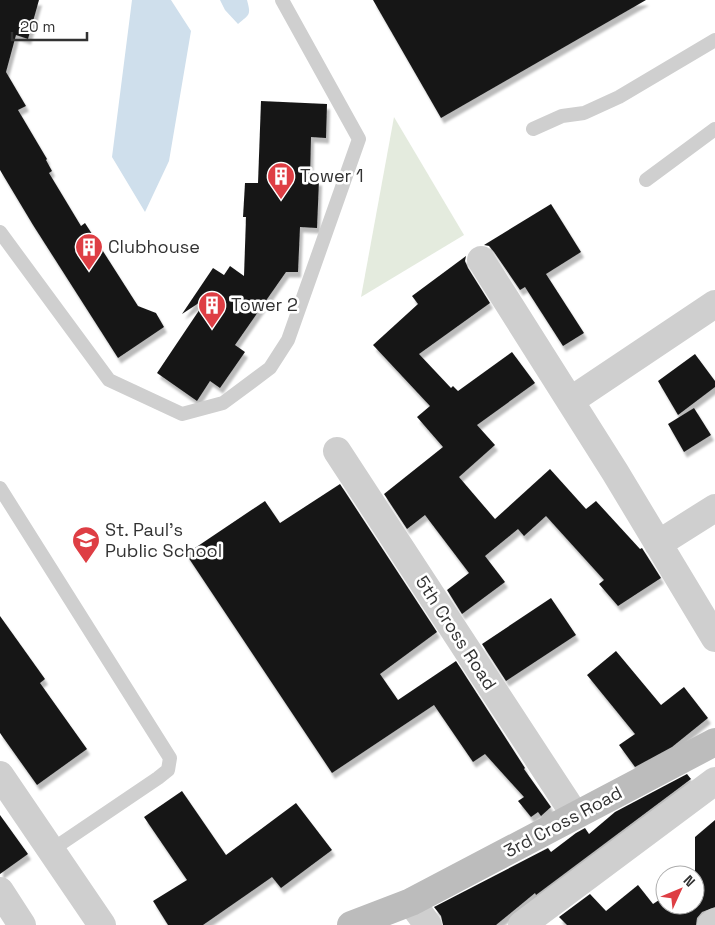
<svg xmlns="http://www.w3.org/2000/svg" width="715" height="925" viewBox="0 0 715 925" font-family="'Space Grotesk',sans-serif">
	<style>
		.green { fill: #e4ebde }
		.water { fill: #cfdfec }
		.building { fill: #191919; filter: url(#shadow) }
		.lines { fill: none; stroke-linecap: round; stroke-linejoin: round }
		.service { stroke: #cfcfcf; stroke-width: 14 }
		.minor { stroke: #cfcfcf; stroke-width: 28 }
		.secondary { stroke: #bcbcbc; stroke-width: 28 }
		.labels { text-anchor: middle; stroke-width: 5; stroke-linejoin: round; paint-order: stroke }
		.poi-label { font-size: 18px; fill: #323232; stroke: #fff; text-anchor: start }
		.street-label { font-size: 18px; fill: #323232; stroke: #fff }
	</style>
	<defs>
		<filter id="shadow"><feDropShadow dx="3" dy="5.5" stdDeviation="1" flood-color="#0004"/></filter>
	</defs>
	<rect width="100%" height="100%" fill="#fff"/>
	<path class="green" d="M394,117L464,235L361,297Z"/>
	<path class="water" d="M132,0H171L191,31L169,161L145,212L112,157Z
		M220,0H247C251,15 250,14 238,24L225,10Z"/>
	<path class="building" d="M0,0H39L28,39L16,35L6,72L26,106L18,110L47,159L46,160L52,171L49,173L81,226L85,223L138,306L156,313L164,327L118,358L33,225L0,170Z
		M373,0H646L441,118Z
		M261,101L327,104L326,138L311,137L310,180H319L317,228L300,227L298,272H286L235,345L245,352L220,388L210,381L197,401L157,373L208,297L182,314L213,268L224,275L230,266L244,276L246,217H243L245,183H258Z
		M551,204L581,252L546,274L584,333L563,346L525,287L520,290L494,252L489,246L484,245Z
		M466,256L465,261L468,268L490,303L419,354L451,388L453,386L458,391L512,352L535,383L477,425L495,445L459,477L495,519L550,469L586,509L596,501L640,549L642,548L661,578L618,606L599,584L604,580L546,516L524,536L518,529L485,556L505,582L462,614L447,590L469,573L425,515L407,529L384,494L443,447L417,417L430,406L373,345L418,304L412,296Z
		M695,354L715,381V387L678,415L658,381Z
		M694,408L711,435L684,452L668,424Z
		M340,484L437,632L380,674L398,700L456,661L525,768L524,769L551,807L541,816L538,812L531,817L518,801L524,797L485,754L473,762L434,705L332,773L186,554L265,501L280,523Z
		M551,598L576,635L506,681L482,644Z
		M0,616L45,679L40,683L87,749L37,785L0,733Z
		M616,651L661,705L684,687L708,718L672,747L635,767L619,745L635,734L587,675Z
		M687,774L691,779L536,895L535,893L496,925H443L441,916L434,907L548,848L551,852L576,833L585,828L589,834L615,812Z
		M182,791L226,855L296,803L332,850L281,888L272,877L203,925H168L153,901L187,880L144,817Z
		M0,815L28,854L0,874Z
		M715,820V907L702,912L697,918L696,925H567L559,917L590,894L606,911L638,885L653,904L665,896V905H695V875H692L695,873V837Z"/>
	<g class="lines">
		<path class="service" d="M533,129L562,116L584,113L619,97L715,40
			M646,180L715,129
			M0,232L109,380L182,414L223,403L270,368L288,340L359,139L282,0
			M0,488L170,758L168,770L158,778L50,851"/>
		<path class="minor" d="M481,260L615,472L715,638
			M570,401L715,304
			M337,451L575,815
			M658,544L715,508
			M0,775L102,925
			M0,891L22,925
			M411,902L428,925
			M522,925L715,781
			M711,925L715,922"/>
		<path class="secondary" d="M351,925L411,902L715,742"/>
	</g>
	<defs>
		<g id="building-pin" transform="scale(1.4375)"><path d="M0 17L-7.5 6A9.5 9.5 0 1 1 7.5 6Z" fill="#de3e44" stroke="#fff"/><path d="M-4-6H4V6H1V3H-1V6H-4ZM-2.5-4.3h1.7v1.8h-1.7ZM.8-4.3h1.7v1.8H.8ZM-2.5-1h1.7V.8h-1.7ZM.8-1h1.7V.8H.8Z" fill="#fff"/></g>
		<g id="school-pin" transform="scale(1.4375)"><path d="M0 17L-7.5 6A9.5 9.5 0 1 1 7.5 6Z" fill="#de3e44" stroke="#fff"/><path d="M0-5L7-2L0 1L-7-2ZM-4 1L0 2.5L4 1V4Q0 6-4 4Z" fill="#fff"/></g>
	</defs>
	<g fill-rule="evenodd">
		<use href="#building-pin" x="281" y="176"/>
		<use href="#building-pin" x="89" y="247"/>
		<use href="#building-pin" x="212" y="305"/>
		<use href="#school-pin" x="86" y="540"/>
	</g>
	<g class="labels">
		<g class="poi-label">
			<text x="300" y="182">Tower 1</text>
			<text x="108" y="253">Clubhouse</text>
			<text x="231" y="311">Tower 2</text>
			<text x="105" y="536">St. Paul's<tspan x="105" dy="21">Public School</tspan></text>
		</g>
		<g class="street-label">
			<text transform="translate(456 633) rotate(57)" y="6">5th Cross Road</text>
			<text transform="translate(563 822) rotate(-28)" y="6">3rd Cross Road</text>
		</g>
	</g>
	<g transform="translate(680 890) rotate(46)"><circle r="24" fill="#ffffff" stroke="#adadad"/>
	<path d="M0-4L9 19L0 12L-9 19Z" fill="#de3e44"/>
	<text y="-8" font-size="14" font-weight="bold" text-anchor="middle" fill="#323232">N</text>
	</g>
	<path d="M12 32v8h75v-8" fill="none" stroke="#323232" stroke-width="2.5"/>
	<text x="20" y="32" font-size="15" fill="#323232" stroke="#ffffff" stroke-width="4" paint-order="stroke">20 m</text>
</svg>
